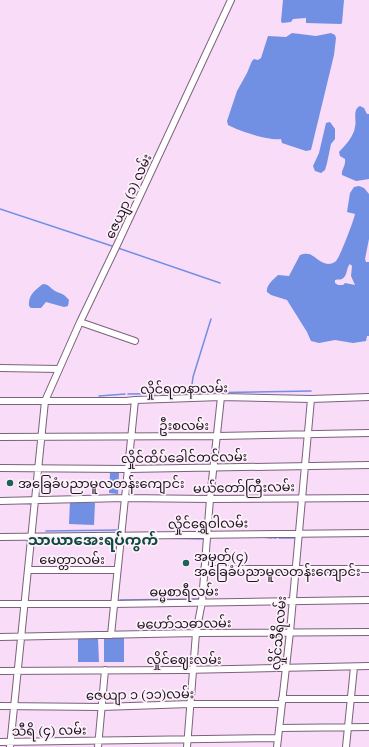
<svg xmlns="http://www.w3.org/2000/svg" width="369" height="747" viewBox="0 0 369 747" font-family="'PT Serif','Noto Sans Myanmar',serif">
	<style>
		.water { fill: #718fe3; fill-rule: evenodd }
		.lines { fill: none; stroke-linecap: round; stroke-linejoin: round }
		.stream { stroke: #718fe3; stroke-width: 1.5 }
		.minor-casing { stroke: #7c627b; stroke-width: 8 }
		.minor { stroke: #fff; stroke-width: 6 }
		.poi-dot { fill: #1d6457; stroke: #fcf0fb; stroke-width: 1.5 }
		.labels { text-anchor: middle; stroke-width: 3.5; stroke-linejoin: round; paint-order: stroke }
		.street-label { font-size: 13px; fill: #1c121c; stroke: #fcf0fb }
		.poi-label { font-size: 13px; fill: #1c121c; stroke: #fcf0fb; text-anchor: start }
		.quarter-label { font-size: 15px; font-weight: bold; fill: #0f483e; stroke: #fcf0fb }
	</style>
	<rect width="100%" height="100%" fill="#f9dcf8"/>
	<path class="water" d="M283,0H344L342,23L341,24L306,23V18L293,19L291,22L282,23L281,21Z
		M292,33L316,36L331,33L335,35L336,38L334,55L311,150L306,151L282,143L281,139C269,141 239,131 228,125L227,121L237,91L247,73L252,61L254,59L258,60L261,58L268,36L286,37Z
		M360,106L364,108L367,114H369V179L356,181L342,175C341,170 346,166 345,159L340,156L339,152C345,146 354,136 355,127C357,120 352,110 360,106Z
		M330,122L335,129V139L331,144L327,163L325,170L321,173L315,171L313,166L319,153L326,123Z
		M359,186L364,188L369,194V239L365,259L366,262H369V336H367L366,341L353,343L335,340L319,343L311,341L307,332L287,300L271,295L267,292C266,285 273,280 278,275L289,276L300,255C314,250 315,262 328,264C331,264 334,263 336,261C340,257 354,220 355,214L347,212L350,193L354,187ZM350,264L352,266L351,276L355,285L345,283L343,285H338L335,283V280C338,279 340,280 342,279C348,276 346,267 350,264Z
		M43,284C49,284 50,288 55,291C61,294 63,293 69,300L68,306L64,307L46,302L41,308H31L29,306C28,295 35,290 43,284Z
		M110,473H119L118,494L109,493Z
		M70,501L95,503L94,525L69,524Z
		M104,638H124V662H104Z
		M78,639H98L99,662H78Z"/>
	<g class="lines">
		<path class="stream" d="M0,209L115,247
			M118,248L220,283
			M191,392L193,377L211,319
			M128,394L311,391
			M99,396L125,394
			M46,531L119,530
			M360,536H368
			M249,537H253
			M255,537H260
			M262,537L272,538
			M156,538L204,539
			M274,538H276
			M279,538H296
			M122,539H136
			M120,600L200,599"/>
		<g class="minor-casing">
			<path id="minor" d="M80,322L135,341
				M0,368L59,369
				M0,401H126L135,400L221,397L311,399L369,397
				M0,437L217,436L369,433
				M0,468L127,469L369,465
				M0,501L124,498L210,499L369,498
				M0,537L369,533
				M204,569H369
				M28,570H117
				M0,604H113L369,600
				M111,635L135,400
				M0,637L196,633L369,632
				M0,671L182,670L369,666
				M282,699H369
				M0,706L101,707L190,704H281
				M279,728L369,727
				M0,742L277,738
				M10,747L45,401L80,322L117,245L231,0
				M98,747L105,670
				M187,747L196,633L202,602L210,499L221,397
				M277,747L290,632L311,399
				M346,747L354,667"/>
		</g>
		<use href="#minor" class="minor"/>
	</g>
	<g class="poi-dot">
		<circle cx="10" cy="483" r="4"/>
		<circle cx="186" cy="563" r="4"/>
	</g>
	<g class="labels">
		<g class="street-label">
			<text transform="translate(128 196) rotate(-65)" y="5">ဇေယျာ (၁) လမ်း</text>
			<text transform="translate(184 388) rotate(-1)" y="5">လှိုင်ရတနာလမ်း</text>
			<text x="184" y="430">ဦးစလမ်း</text>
			<text transform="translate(184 457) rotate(-1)" y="5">လှိုင်ထိပ်ခေါင်တင်လမ်း</text>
			<text transform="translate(244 487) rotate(-1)" y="5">မယ်တော်ကြီးလမ်း</text>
			<text transform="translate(208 523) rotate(-1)" y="5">လှိုင်ရွှေဝါလမ်း</text>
			<text x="72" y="564">မေတ္တာလမ်း</text>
			<text transform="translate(184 591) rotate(-1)" y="5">ဓမ္မစာရီလမ်း</text>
			<text transform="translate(184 623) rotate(-1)" y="5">မဟော်သဓာလမ်း</text>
			<text transform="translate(278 633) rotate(-85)" y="5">လှိုင်သီရိလမ်း</text>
			<text x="184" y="664">လှိုင်ဈေးလမ်း</text>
			<text transform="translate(140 694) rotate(-1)" y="5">ဇေယျာ ၁ (၁၁)လမ်း</text>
			<text transform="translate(49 730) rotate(-1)" y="5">သီရိ (၄) လမ်း</text>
		</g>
		<g class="poi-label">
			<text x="18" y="488">အခြေခံပညာမူလတန်းကျောင်း</text>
			<text x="194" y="561">အမှတ်(၄)<tspan x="194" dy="15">အခြေခံပညာမူလတန်းကျောင်း</tspan></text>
		</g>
		<g class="quarter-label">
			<text x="93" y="545">သာယာအေးရပ်ကွက်</text>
		</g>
	</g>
</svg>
